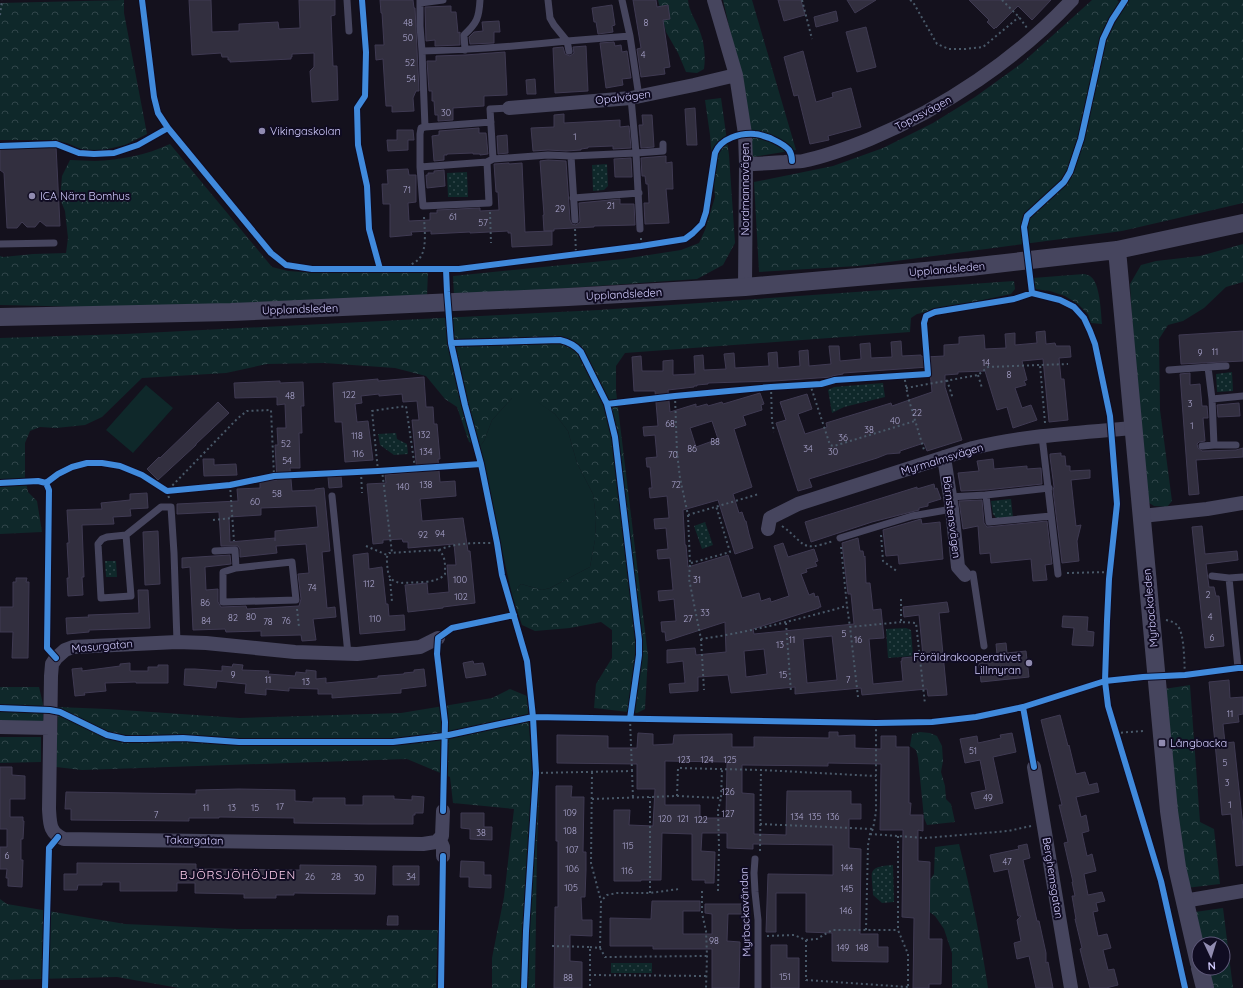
<svg xmlns="http://www.w3.org/2000/svg" width="1243" height="988" viewBox="0 0 1243 988" font-family="Quicksand,sans-serif">
	<style>
		.grass { fill: #0f282a }
		.forest { fill: url(#forest-crowns) }
		.park { fill: url(#park-dots) }
		.building { fill: #322f3f; stroke: #3f3a52; fill-rule: evenodd }
		.lines { fill: none; stroke-linecap: round; stroke-linejoin: round }
		.path { stroke: #495969; stroke-width: 2; stroke-dasharray: 2 3; stroke-linecap: butt }
		.service { stroke: #46455e; stroke-width: 7 }
		.minor { stroke: #46455e; stroke-width: 14 }
		.tertiary { stroke: #46455e; stroke-width: 18 }
		.cycleway-casing { stroke: #100c22; stroke-width: 8 }
		.cycleway { stroke: #408adc; stroke-width: 6 }
		.poi-dot { fill: #908bb0; stroke: #100c22; stroke-width: 1.5 }
		.labels { text-anchor: middle; stroke-width: 4; stroke-linejoin: round; paint-order: stroke }
		.number-label { font-size: 9px; fill: #aba6cf }
		.street-label { font-size: 11px; fill: #d3cdff; stroke: #100c22 }
		.poi-label { font-size: 11px; fill: #d3cdff; stroke: #100c22; text-anchor: start }
		.neighbourhood-label { font-size: 12px; letter-spacing: 1px; fill: #ffcfed; stroke: #100c22 }
	</style>
	<defs>
		<pattern id="forest-crowns" width="20" height="18" patternUnits="userSpaceOnUse"><rect width="20" height="18" fill="#0f282a"/><path d="M2 6a3 3 0 1 1 6 0M12 15a3 3 0 1 1 6 0" fill="none" stroke="#31464a"/></pattern>
		<pattern id="park-dots" width="8" height="8" patternUnits="userSpaceOnUse"><rect width="8" height="8" fill="#0f282a"/><path d="M2 2h.1M6 6h.1" fill="none" stroke="#31464a" stroke-width="1.8" stroke-linecap="round"/></pattern>
	</defs>
	<rect width="100%" height="100%" fill="#14111d"/>
	<path class="grass" d="M146,385L173,408L133,453L106,430Z
		M531,397L555,414L568,431L577,463L593,494L596,517L595,540L590,567L550,588L542,590L521,584L512,595L479,447L484,441L492,420L512,398Z"/>
	<path class="forest" d="M124,0V13L147,134L125,145L90,153L67,143L48,140H0V3Z
		M658,0H688C689,11 695,19 699,29C704,41 706,56 704,69L697,73L686,72L678,53L666,32Z
		M723,0H752L796,150L753,157L742,82Z
		M1092,0H1117L1119,2L1123,0H1243V203L1122,231L858,266L759,272L754,182L833,166L883,148L933,123L975,97L1022,63Z
		M721,98L729,155L735,243L723,265L697,279L454,296L453,276L623,259L681,250L699,243L705,230L715,197L710,135L705,100Z
		M170,144L272,267L288,271L319,273L428,272L427,296L134,308L0,305V256L3,257L33,254L66,253L68,238L65,211L60,199L62,176L70,160C78,160 86,161 95,161C120,160 147,155 170,144Z
		M1243,244V282L1226,287L1204,308L1183,321L1168,325L1159,339L1160,410L1172,501L1167,507L1154,506L1146,501L1132,320L1130,284L1141,265L1156,261L1200,256Z
		M1084,274C1084,274 1089,275 1090,276C1100,282 1101,312 1102,324L1091,323L1088,314L1078,304L1065,296L1050,291L1035,289L1033,278Z
		M1014,281L1015,289L1011,294L917,314L911,318L910,332L625,353L616,366V391L648,656L645,709L637,713L594,708L596,684L612,658V630L601,622L570,628L535,631L522,625L512,595L521,584L542,590L550,588L590,567L595,540L596,517L593,494L577,463L568,431L555,414L531,398H512L492,420L484,441L479,447L469,442L457,407L445,399L426,376L395,368L324,363L267,364L226,373L142,378L102,417L85,425L56,428L40,427L30,431L25,443V477L28,492L37,501L42,532L0,534V338L125,334L599,310Z
		M1190,685L1200,822L1214,829L1220,884L1186,888L1164,689Z
		M0,687H39L43,704V724L0,723Z
		M510,689L527,696L532,769L540,782L537,843L535,988H492V958L504,897L514,809L453,803L450,777L407,759L82,770L56,767L58,707L107,709L240,718L401,713L492,698Z
		M920,732L930,733L937,736L942,746L943,761L941,772L945,786L946,799L951,804L955,822L927,825L924,818L918,758L916,750L910,746L912,734Z
		M0,737H41V762L0,763Z
		M959,844C971,892 981,940 988,988H952V953L944,929L935,916L928,911L929,881L934,874L935,847Z
		M0,899L7,904L125,924L237,929L438,930L436,988H179L117,977L0,980Z
		M1223,908L1233,988H1211L1207,968H1223V944H1202L1195,912Z"/>
	<path class="park" d="M607,164L608,186L604,190L593,191L592,165Z
		M467,172L468,197H448L447,173Z
		M1232,372L1233,391L1217,392L1216,374Z
		M883,383L885,397L844,407L832,413L828,390L834,387Z
		M396,433L397,439L407,444L408,454L394,455L380,445L378,434Z
		M1011,499L1013,518L997,519L993,514L991,501Z
		M705,522L713,545L702,549L694,526Z
		M105,561H116L117,577H106Z
		M906,628L911,630L913,656L888,658L886,629Z
		M893,865L894,902L882,903L873,895C872,871 866,867 893,865Z
		M611,963H652V973H611Z"/>
	<path class="building" d="M189,0H211L212,32L239,31V24L278,22L279,29L300,28L299,0H335V15L331,16L333,66H337L338,100L312,102L310,71L314,67V53L292,54V57H291V59L230,62V60H228V57H222L221,53L192,55Z
		M380,0H413L414,8H415L419,91H416L413,98L414,111L392,112V106H386L383,59L376,60L375,45H384L382,13H381Z
		M633,0H656L657,7L668,5L670,19L663,20L670,67L664,68L665,74L641,77L637,49L641,48Z
		M778,0H801L805,15L784,21Z
		M847,0H876L855,13Z
		M969,0H1051L1032,20L1018,6L996,28V27L994,29L987,22L989,20Z
		M612,5L615,25L612,26L613,32L598,34L596,22H594L592,8Z
		M451,6V12H456L458,33L460,32V45L435,46V40L426,41L425,7Z
		M836,11L838,21L816,27L814,17Z
		M499,21L500,32H494V43L470,44L469,37L474,32L483,31L482,22Z
		M866,27L876,67L857,72L846,32Z
		M614,42L615,46L621,45L622,52L627,51L631,78L622,79L623,85L606,88L600,43Z
		M586,46L588,91L555,93L553,48L563,47L565,54L570,56L574,53L573,47Z
		M803,51L816,102L833,97L832,93L851,88L861,127L828,136L829,140L810,144L798,95L794,96L784,57Z
		M505,52L507,95L484,96V106L453,108V120L438,121V115H435L434,101H432V91H429L427,61H436V56L465,55Z
		M535,79L536,94H527L526,80Z
		M695,108L697,145H687L685,109Z
		M564,114V123L620,120V127L629,126L631,148L613,149V146L588,147V148L581,149V150L566,151L548,150L533,151L531,128L554,127V115Z
		M642,115H652L654,147L641,148L639,125H643Z
		M479,128V133H486L488,154L480,155V154H473V153L447,154V155H444V160L434,161L432,136L439,135V131Z
		M397,130H413L414,140H408V150L388,151L387,140H397Z
		M507,135L508,153L498,154L497,136Z
		M56,146L60,226H46L40,221L35,227H27L22,222L17,228H7L4,173L0,170V149Z
		M666,156V163L672,162L673,189H666L669,223L645,224L644,203H649L648,184H646L645,176H642L641,158Z
		M631,158L632,177H615L614,159Z
		M548,160L566,161L570,220L572,224L576,225L580,222L579,203L620,199V204H634L635,225L594,226V227L554,229V231H544L543,215H544L540,161Z
		M509,163V164L522,163L525,232L552,231V245L512,247L511,233H508V231L470,233V232L431,234V231L411,232L412,235L390,237V204H383L382,184H388L387,170L408,169L409,175H416V202L408,203L409,221L430,220V213H437V210L480,208V211L499,210L498,192H496L494,164Z
		M444,170L445,186L427,188L426,175H428V173H434V171Z
		M1045,331L1046,344L1055,343L1056,346H1070L1071,357L1059,358L1061,379H1064L1068,420L1049,422L1043,359L1022,361L1027,380L1024,381L1026,385L1015,388L1022,408L1031,405L1037,420L1013,428L1007,407L997,410L985,371L958,372V374L945,375V387L962,440L927,451L924,443L900,451V453L887,454L877,458L809,479L812,487L798,491L776,423L786,420L780,402L807,394L812,409L798,414L805,434L827,427L826,423L891,403L892,406L932,392L930,371H929V367L843,373V374L832,376V377L774,381L708,383V384L697,385V386H694V387L668,390L670,412L696,404V407L707,404L708,406L722,402L723,404L760,393L764,404L761,405L762,410L743,416L746,425L734,429L752,487L733,494L739,513L742,512L745,521H746L749,534L753,548L735,554L718,500L683,510L685,545H686L688,567L728,555L742,598L759,593L761,601L770,598L771,602L789,596L774,546L783,543L788,557L814,549L818,561L815,562L817,566L806,569L807,572L801,574L809,595L814,593L815,597L818,596L821,607H819V608L753,629L754,634L854,624L851,594H848L842,543L858,538L860,551H863L864,557L865,556L866,583H870L873,610L881,609L884,638L869,639L873,684L903,681L901,661H902V658L923,656L919,615L904,617L903,607L947,602L949,612L939,613L947,695L928,696L927,689L862,695L861,688L795,694V687L731,693L728,675L698,677V691L670,693L669,684L685,683L683,661L667,663V650L695,648L696,655L726,652L725,622L666,641L665,632H662L661,622L676,621L674,599L659,601L658,591L673,590L670,558L658,559L657,550L668,549L666,528L655,529L654,519L669,518L667,496L650,498L649,488H652L650,467H647L646,458L657,457L655,435L644,436L643,427L658,426L655,391H634L632,357L641,356L642,371H663V361L673,360V375L695,374L694,356L703,355L704,370L726,369L724,354L734,353L735,368L769,366L768,353L777,352L778,368L800,366L799,351L808,350L809,366L831,364L829,346H839L840,361L861,359L860,344L870,343L871,358L892,357L891,342L901,341L902,356L921,355V356L925,357L944,356V345L959,344V337L984,335L985,349L1006,348L1005,334L1015,333V345L1037,343L1036,332ZM712,421L718,439L696,447L690,428ZM832,636L837,680L807,683L803,639ZM764,649L767,674L746,677L744,651Z
		M1243,331V361L1181,364L1179,335Z
		M1190,373V385L1200,384L1202,406H1207L1208,418H1203L1205,441L1199,442L1197,444L1198,448L1202,451L1236,450L1243,448V457L1196,460L1199,494L1189,495L1180,374Z
		M424,377L426,407H433L434,424H437L440,459H438L440,482L455,481L456,496L420,499L422,521L463,518L468,551H470L475,603L443,607V608L408,612L405,585L427,583L428,594L449,592L447,565H456L454,544L408,548V542H403L402,539L383,540V543L373,544L367,484L386,483L385,475L417,472L412,420H419L417,401L403,402L402,394L379,396V394L361,396L362,403L355,404L357,422L368,421L373,460L345,462L342,422H335L333,383L378,379V381Z
		M280,381V383L303,382L304,406H301L302,433H299L300,468H290L292,491L315,490V489L324,488L330,551L322,552L327,608L335,607L336,617L313,619L316,640L302,641L301,635L261,636V631L226,632L225,629L193,630L190,567L182,568V558L230,555L231,564L205,567L206,590L218,589V602L221,607L246,606L247,609L299,606L301,599L298,574L309,573L306,544L276,546L277,553L240,557V549L238,546H221L219,512L177,514V504L238,501L237,489L260,488V481L277,480L275,445H278L277,428H286L285,404L277,405V397L235,398L234,383ZM316,506L318,527L275,531V541V538L230,542L229,517L261,515V508Z
		M218,402L229,413L196,444V445L158,480L147,469L159,457L160,458Z
		M1239,403L1240,416L1218,417L1217,405Z
		M1061,453V456H1065L1066,466H1070V471L1090,470V478L1071,480L1076,526L1081,525L1077,541L1079,561L1062,563L1053,490L1054,487L1050,457V454Z
		M203,459H214V465L236,464L237,475L204,476Z
		M993,459L994,469L1027,466V469L1041,468L1042,484L986,490L961,491L958,473L979,471L977,461Z
		M341,476L342,487L329,488L328,477Z
		M934,484L935,489L937,488L941,499L928,503V506L919,508V510L872,522L811,542L805,522L917,487V489Z
		M147,493L148,508L130,509L131,516L113,517L114,524L82,525L84,577H82L83,595L68,596L67,578H69L67,543H69L67,510L102,509L101,503L130,500V494Z
		M982,500L984,523L987,527L1047,521L1052,564L1045,565L1047,580L1033,581L1031,559L991,563L990,553L980,554L978,526L963,529L959,501Z
		M921,519L922,524L940,522L943,559L899,564L898,555L886,556L883,530Z
		M1202,526L1205,554L1237,551L1238,560L1206,564L1209,587H1214L1216,596H1219L1224,646L1205,648L1192,527Z
		M158,531L160,584L145,585L143,532Z
		M368,553L369,569L382,567L386,604H388L389,616L404,615L405,630L360,634L353,555Z
		M16,578H27L26,582H29L28,658H12L13,632H0V607H13V582H16Z
		M138,590H148L150,628L89,630V632L67,634L66,618L89,617L88,615L139,613Z
		M1063,616L1088,617L1087,631L1094,632L1093,646L1072,645L1074,628L1062,627Z
		M1006,643L1007,653L1026,651L1029,677L981,682L978,656L997,655L996,644Z
		M473,661L474,664L483,663L486,675L466,678L463,663Z
		M130,663V671H148V667H158V665H168V683H136V682L105,683L106,691L84,693L85,695L75,696L72,669L82,668V671L120,666V664Z
		M233,664L243,665L242,670L269,671L268,674L295,676L296,672L306,673V670L316,671V679L326,678V683L378,678V676L404,674V673L414,672V670L424,669L426,686L401,689V693L332,698V694H318V689L289,688V691L266,689V695L245,693L246,684L217,681L216,688L184,685L185,669H195L222,671V666L232,667Z
		M1229,680L1230,698L1243,697V714L1238,715L1239,722L1223,724L1225,743L1234,742L1243,827V865L1236,866L1231,814L1222,815L1209,682Z
		M1060,715L1068,746L1069,745L1076,774L1085,772L1089,785L1097,783L1099,792L1076,797L1081,817L1086,815L1089,831L1082,833L1087,856L1092,854L1096,871L1084,874L1088,895L1102,892L1105,901L1096,903L1098,911L1093,912L1098,936L1107,934L1111,948L1103,950L1108,970L1114,969L1118,985L1106,988H1090L1084,965L1080,949L1082,948L1075,919H1076L1072,896H1075L1072,882H1073L1064,843L1068,842L1059,805H1062L1041,720Z
		M829,732H838V736L855,735V748L881,749V736H896V747H909V803H911L910,815H923V831L918,830V861L930,862L929,939H942L941,984H929V988H913L914,918L902,917L903,830H880L881,764L828,763V766L742,765V793L754,794V834L786,835L787,791H851V804H861V819H849V848L861,849L860,934H878V947H888V962L832,961V933L806,932V893H776V932H766L768,874L833,875V845L753,844V849L727,848V833H702L701,851L715,852L714,883H705V880H692V834L662,833L661,880H641V881H614V810H630L629,825L653,826L655,789H637V764L557,763V735L608,736V748H637L638,733L653,734V745L673,744L674,735L732,734V747H754V737L829,738ZM665,761L727,762L726,818H700V805H665Z
		M1012,733L1016,752L993,757L1003,803L975,809L971,793L986,790L980,760L965,763L960,739L977,736L978,743L1001,738L1000,735Z
		M0,767H12V775L25,776V799H10V817H23V821H24L23,839H21V860H23L22,887L8,886V878H6L7,869H0V847H7V829H0Z
		M556,786H572L571,797H584L583,852H586V870L585,897H581L582,920H592V936L570,935V961L582,962V988H554L555,907H558V841H556Z
		M239,789L295,790V801L313,802V798H345V805H363V796H394V799L412,800V796L424,797L423,813H415V815H413V824H369L294,823V818L219,817V818H189V821L71,820V809H65L66,792L196,794V790Z
		M461,813H484V827H492V840L470,839V829L461,828Z
		M1027,844L1030,858L1023,860L1037,921H1039L1046,953V963L1048,962L1053,988H1036L1029,956L1017,959L1014,943L1021,941L1017,920L1021,916H1018L1008,869L994,872L990,855L1019,849L1018,846Z
		M461,861L484,862V875H491V888L469,887V877H460Z
		M77,863L196,864V869L300,870V865L376,866L375,894L294,893V895H276V898H244V894L195,893V883H177V891H120V882H102V885H78L77,890H64V874H77Z
		M393,866H419V885H393Z
		M652,901H700V911H683V934H712V914L705,913V904H749V914H728L727,941L740,942L739,988H712V949H653V946H610V918L651,919Z
		M388,916H398V925H387Z
		M771,945H787V958H799V988H771Z"/>
	<g class="lines">
		<path class="path" d="M802,0L812,39
			M910,0L913,2L937,44L949,49H965L983,47L1019,17
			M1002,0L1019,17L1027,28
			M0,15L2,0
			M490,212L491,243
			M575,229L576,254
			M641,238V246
			M403,269C408,266 415,263 419,259C428,249 424,227 424,215
			M904,375L908,397L924,450
			M978,375L982,388
			M947,380L953,399
			M810,384L830,445L834,446L915,421
			M771,387L772,421L774,432
			M906,388L978,375L988,367L1040,365
			M675,396L677,453L680,478L688,515L690,563L689,579L701,639C751,632 799,619 847,606
			M1045,423L1040,365L1068,364
			M382,470L392,553
			M378,471L372,411L406,406L415,468
			M361,472L362,493
			M230,485L234,541
			M169,498L167,491L238,418L247,411L271,410L274,476
			M688,515L759,494
			M213,520L232,518
			M782,526C806,543 799,553 833,541
			M881,535L883,561L898,572
			M366,546L387,555
			M841,547L847,606L850,627
			M438,550C446,555 445,565 445,574C438,584 413,582 401,583C388,581 388,574 387,563C387,559 386,557 389,553Z
			M439,550C457,542 478,543 497,543
			M691,563L730,552L716,506
			M1067,573L1110,572
			M390,579L392,602
			M901,599V622L916,623L925,704
			M297,609L299,627
			M1166,620C1170,621 1174,622 1177,625C1185,633 1184,664 1185,675
			M786,623L791,692
			M701,639L704,690
			M858,697L850,627L901,622
			M630,719L632,771
			M1116,733L1143,731
			M592,772L591,863L601,901
			M536,773L632,771L633,798
			M677,796L678,768L761,770L876,776
			M592,799L677,796L721,798L722,770
			M760,824L873,829
			M870,834L925,838L1008,831L1031,826
			M898,836V930L908,954V987
			M760,851L761,770
			M702,891V913L706,931L707,956L706,988
			M718,891L719,848L718,810L721,798
			M650,893V797
			M866,930L868,845L870,834L873,829L876,812V723
			M767,936L794,935L806,940V980L908,987
			M806,940L817,939L832,930H898
			M552,946L590,947V988
			M590,947L600,948L605,957L707,956
			M600,948L601,901L607,895L617,893H650L679,889
			M589,975L707,976"/>
		<path class="service" d="M347,0L349,31
			M420,0V26L422,51L425,127L491,122
			M548,0L550,18L554,25L567,41
			M622,0L630,36L639,97
			M420,3L443,0
			M465,50L464,35C477,23 479,18 480,0
			M422,51C471,50 519,46 567,41
			M569,51L567,41L630,36
			M631,98L636,153L640,229
			M425,127L421,128L420,134V167L487,162L493,159L548,155L571,156L636,153L663,151V144
			M571,156L575,220
			M493,159L490,109L509,108
			M420,167L423,206L489,203L487,162
			M573,198L639,193
			M0,244L54,243
			M1169,370L1208,367
			M1212,399L1208,367L1226,366
			M1042,436L1058,574
			M1214,445H1236
			M1202,446L1214,445L1212,399L1243,396
			M986,495L989,522L1051,516
			M332,496L348,654
			M949,497L986,495L1049,488
			M126,535L131,596L101,598L98,544L102,539L107,537L126,535L161,507H171L174,553L177,642
			M840,538L912,516L952,509
			M215,551L235,550L236,568L223,572V602L296,600L292,562L236,568
			M973,574L984,646
			M1212,576L1229,578L1243,577
			M1229,578L1238,668
			M755,859L754,873L755,892L758,920V988"/>
		<path class="minor" d="M714,0L736,75L745,134L746,164L745,287
			M509,108L631,98L694,85L736,75
			M746,164C759,164 772,163 785,162C791,161 798,162 803,161C827,156 848,148 870,139C944,108 1017,59 1072,0
			M944,457L952,509L958,567L965,575
			M1142,516L1207,509L1243,503
			M768,529L770,518L798,504L973,448C1025,435 1079,433 1133,428
			M438,638L420,647L357,654L295,652L206,643L177,642L73,647L65,650L56,658L52,664L51,676L49,809C50,823 49,833 64,839L423,844L436,842L442,836L443,811
			M0,727L50,728
			M1034,767L1071,988
			M440,840L443,847V856
			M1184,901L1243,891"/>
		<path class="tertiary" d="M1117,250L1169,811L1177,867L1199,963
			M0,317L231,312L568,297L745,287L970,267L1117,250L1243,223
			M1200,968L1205,988"/>
		<g class="cycleway-casing">
			<path id="cycleway" d="M142,0L154,97L158,113L168,128L271,253L286,265L312,269H459L641,246L685,239L693,233L702,224L706,212L715,153C721,138 740,133 755,134C760,134 765,137 770,138C776,141 784,144 789,150C791,153 792,157 792,161
				M362,0L366,52L365,96L357,108L358,145L367,186L369,229L380,269
				M1125,0L1112,20L1103,39L1081,139L1070,172L1064,182L1027,216L1024,227L1032,293L1060,300L1074,307L1084,318L1090,331L1095,344L1110,416L1117,504L1109,579L1107,621L1105,681L1108,706L1161,881L1185,988
				M0,146L56,144L79,153L94,154L114,153L138,145L168,128
				M451,343L560,340C569,342 575,345 581,352L607,404
				M0,483L38,481L46,483L58,474L72,467L87,463H102L120,466L142,475L167,491L230,485L274,476L378,471L481,464
				M46,483L49,490L47,648L56,658
				M1023,707L1034,767
				M0,708L50,710L60,712L107,735L125,739H145L183,738L239,742H393L444,736L533,717L527,661L502,575L497,543L481,464L465,405L451,343L447,292L446,269
				M630,719L639,655V640L615,437L607,404L675,396L771,387L821,384L835,380L928,374L924,323L926,316L935,312L1014,299L1032,293
				M443,811L445,722L437,654L438,638L452,628L514,615
				M45,988L49,848L58,837
				M441,988L443,856
				M524,988L526,931L536,773L533,717L876,723L932,722L976,717L1023,707L1105,681L1143,677L1185,675L1238,668H1243"/>
		</g>
		<use href="#cycleway" class="cycleway"/>
	</g>
	<g class="poi-dot">
		<circle cx="262" cy="131" r="4"/>
		<circle cx="32" cy="196" r="4"/>
		<circle cx="1029" cy="663" r="4"/>
		<rect x="1158" y="739" width="8" height="8" rx="2"/>
	</g>
	<g class="labels">
		<g class="number-label">
			<text x="408" y="26">48</text>
			<text x="646" y="26">8</text>
			<text x="408" y="41">50</text>
			<text x="643" y="58">4</text>
			<text x="410" y="66">52</text>
			<text x="411" y="82">54</text>
			<text x="446" y="116">30</text>
			<text x="575" y="140">1</text>
			<text x="407" y="193">71</text>
			<text x="611" y="209">21</text>
			<text x="560" y="212">29</text>
			<text x="453" y="220">61</text>
			<text x="483" y="226">57</text>
			<text x="1215" y="355">11</text>
			<text x="1200" y="356">9</text>
			<text x="986" y="366">14</text>
			<text x="1009" y="378">8</text>
			<text x="349" y="398">122</text>
			<text x="290" y="399">48</text>
			<text x="1190" y="407">3</text>
			<text x="917" y="416">22</text>
			<text x="895" y="424">40</text>
			<text x="670" y="427">68</text>
			<text x="1192" y="429">1</text>
			<text x="869" y="433">38</text>
			<text x="424" y="438">132</text>
			<text x="357" y="439">118</text>
			<text x="843" y="441">36</text>
			<text x="715" y="445">88</text>
			<text x="286" y="447">52</text>
			<text x="692" y="452">86</text>
			<text x="808" y="452">34</text>
			<text x="426" y="455">134</text>
			<text x="833" y="455">30</text>
			<text x="358" y="457">116</text>
			<text x="673" y="458">70</text>
			<text x="287" y="464">54</text>
			<text x="426" y="488">138</text>
			<text x="676" y="488">72</text>
			<text x="403" y="490">140</text>
			<text x="277" y="497">58</text>
			<text x="255" y="505">60</text>
			<text x="440" y="537">94</text>
			<text x="423" y="538">92</text>
			<text x="460" y="583">100</text>
			<text x="697" y="583">31</text>
			<text x="369" y="587">112</text>
			<text x="312" y="591">74</text>
			<text x="1208" y="598">2</text>
			<text x="461" y="600">102</text>
			<text x="205" y="606">86</text>
			<text x="705" y="616">33</text>
			<text x="251" y="620">80</text>
			<text x="1210" y="620">4</text>
			<text x="233" y="621">82</text>
			<text x="375" y="622">110</text>
			<text x="688" y="622">27</text>
			<text x="206" y="624">84</text>
			<text x="286" y="624">76</text>
			<text x="268" y="625">78</text>
			<text x="844" y="637">5</text>
			<text x="1212" y="641">6</text>
			<text x="792" y="643">11</text>
			<text x="858" y="643">16</text>
			<text x="780" y="648">13</text>
			<text x="233" y="678">9</text>
			<text x="783" y="678">15</text>
			<text x="268" y="683">11</text>
			<text x="848" y="683">7</text>
			<text x="306" y="685">13</text>
			<text x="1230" y="717">11</text>
			<text x="973" y="754">51</text>
			<text x="684" y="763">123</text>
			<text x="707" y="763">124</text>
			<text x="730" y="763">125</text>
			<text x="1225" y="766">5</text>
			<text x="1227" y="786">3</text>
			<text x="728" y="795">126</text>
			<text x="988" y="801">49</text>
			<text x="1230" y="808">1</text>
			<text x="280" y="810">17</text>
			<text x="206" y="811">11</text>
			<text x="232" y="811">13</text>
			<text x="255" y="811">15</text>
			<text x="570" y="816">109</text>
			<text x="728" y="817">127</text>
			<text x="156" y="818">7</text>
			<text x="797" y="820">134</text>
			<text x="815" y="820">135</text>
			<text x="833" y="820">136</text>
			<text x="665" y="822">120</text>
			<text x="683" y="822">121</text>
			<text x="701" y="823">122</text>
			<text x="570" y="834">108</text>
			<text x="481" y="836">38</text>
			<text x="628" y="849">115</text>
			<text x="572" y="853">107</text>
			<text x="7" y="859">6</text>
			<text x="1007" y="865">47</text>
			<text x="847" y="871">144</text>
			<text x="572" y="872">106</text>
			<text x="627" y="874">116</text>
			<text x="310" y="880">26</text>
			<text x="336" y="880">28</text>
			<text x="411" y="880">34</text>
			<text x="359" y="881">30</text>
			<text x="571" y="891">105</text>
			<text x="847" y="892">145</text>
			<text x="846" y="914">146</text>
			<text x="714" y="944">98</text>
			<text x="843" y="951">149</text>
			<text x="862" y="951">148</text>
			<text x="785" y="980">151</text>
			<text x="568" y="981">88</text>
		</g>
		<g class="street-label">
			<text transform="translate(623 97) rotate(-7)" y="4">Opalvägen</text>
			<text transform="translate(923 113) rotate(-28)" y="4">Topasvägen</text>
			<text transform="translate(745 189) rotate(-90)" y="4">Nordmannavägen</text>
			<text transform="translate(947 269) rotate(-5)" y="4">Upplandsleden</text>
			<text transform="translate(624 294) rotate(-3)" y="4">Upplandsleden</text>
			<text transform="translate(300 309) rotate(-2)" y="4">Upplandsleden</text>
			<text transform="translate(942 459) rotate(-17)" y="4">Myrmalmsvägen</text>
			<text transform="translate(952 517) rotate(83)" y="4">Bärnstensvägen</text>
			<text transform="translate(1150 608) rotate(-95)" y="4">Myrbackaleden</text>
			<text transform="translate(102 646) rotate(-5)" y="4">Masurgatan</text>
			<text transform="translate(194 840) rotate(1)" y="4">Takargatan</text>
			<text transform="translate(1053 878) rotate(81)" y="4">Berghemsgatan</text>
			<text transform="translate(745 912) rotate(-92)" y="4">Myrbackavändan</text>
		</g>
		<g class="poi-label">
			<text x="270" y="135">Vikingaskolan</text>
			<text x="40" y="200">ICA Nära Bomhus</text>
			<text x="1021" y="661" text-anchor="end">Föräldrakooperativet<tspan x="1021" dy="13">Lillmyran</tspan></text>
			<text x="1170" y="747">Långbacka</text>
		</g>
		<g class="neighbourhood-label">
			<text x="238" y="879">BJÖRSJÖHÖJDEN</text>
		</g>
	</g>
	<g transform="translate(1211 956) rotate(176)"><circle r="19" fill="#100c22" stroke="#5e597a"/>
	<path d="M0-3L7 15L0 10L-7 15Z" fill="#908bb0"/>
	<text y="-6" font-size="11" font-weight="bold" text-anchor="middle" fill="#d3cdff">N</text>
	</g>
</svg>
